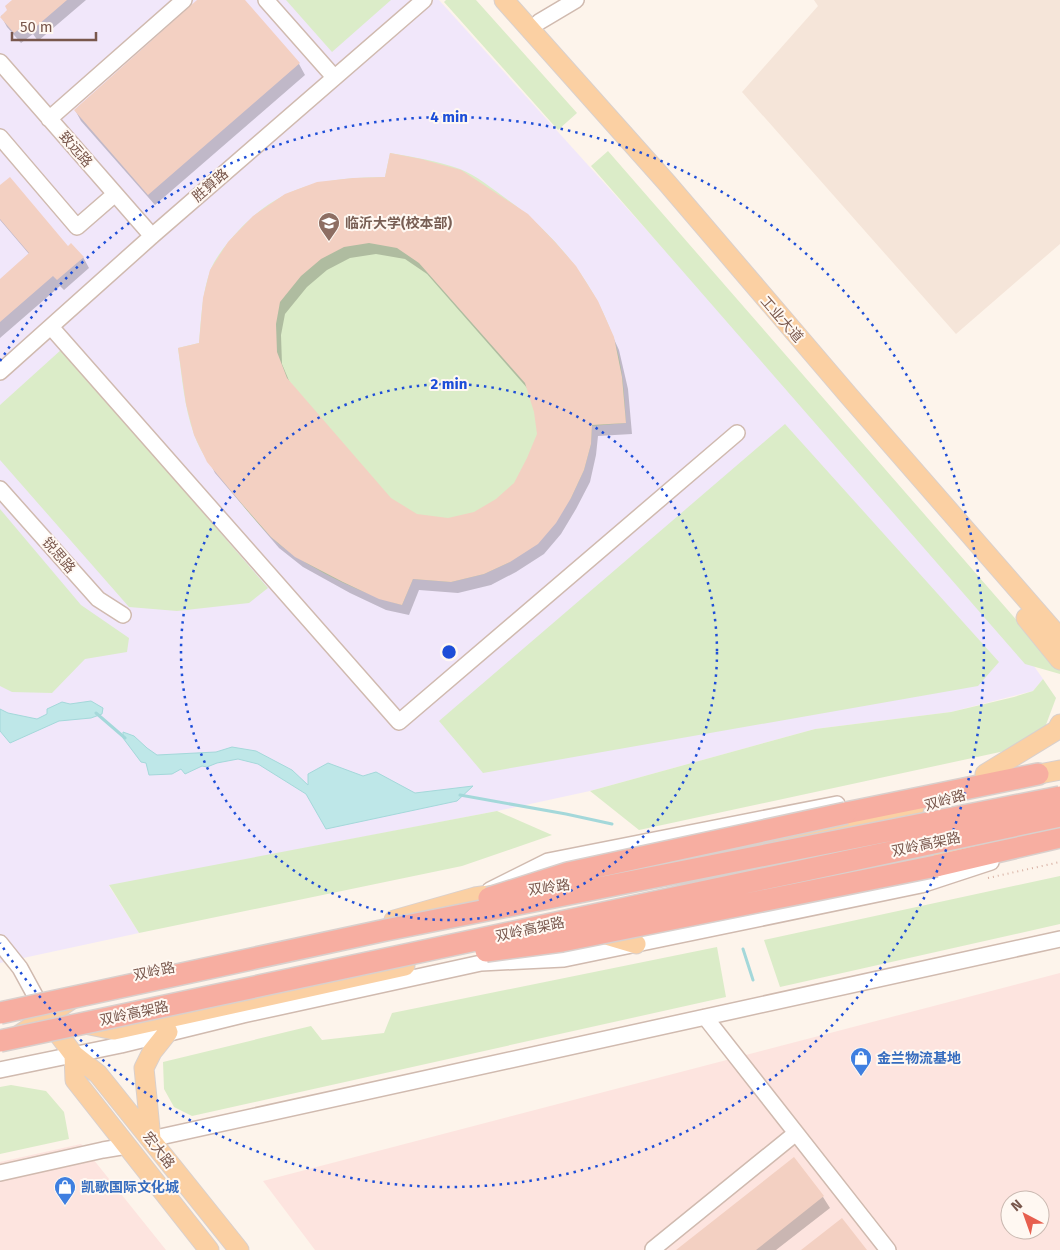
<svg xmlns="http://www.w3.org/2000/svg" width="1060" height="1250" viewBox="0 0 1060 1250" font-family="'Fira Sans','Noto Sans SC',sans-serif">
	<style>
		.residential { fill: #f5e5d9 }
		.commercial { fill: #fde4df; fill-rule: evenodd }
		.education { fill: #f1e7fa }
		.green { fill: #dbecc8 }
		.water { fill: #bee7e8; stroke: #a4d8da }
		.shadow { fill: #0003; fill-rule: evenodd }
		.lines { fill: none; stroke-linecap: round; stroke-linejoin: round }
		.stream { stroke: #a4d8da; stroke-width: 3 }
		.building { fill: #f3d0c2; fill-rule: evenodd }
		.minor-casing { stroke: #d0baaf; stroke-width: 18 }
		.major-casing { stroke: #d9d0cd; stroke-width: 21 }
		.highway-casing { stroke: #d9d0cd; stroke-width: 24 }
		.path { stroke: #d9b2a4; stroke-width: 2; stroke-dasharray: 1 4; stroke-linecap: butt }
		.minor { stroke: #fff; stroke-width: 15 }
		.major { stroke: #fbd0a3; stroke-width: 19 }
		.highway { stroke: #f7aea1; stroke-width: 21 }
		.highway-bridge-casing { stroke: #d9d0cd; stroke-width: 24; stroke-linecap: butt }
		.highway-bridge { stroke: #f7aea1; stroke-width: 21 }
		.ring { fill: none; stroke: #1d4ed8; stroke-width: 2.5; stroke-dasharray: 2.5 5 }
		.labels { text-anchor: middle; stroke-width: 4; stroke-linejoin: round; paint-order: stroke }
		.street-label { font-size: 14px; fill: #79574c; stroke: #fff8f2 }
		.education-label { font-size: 14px; font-weight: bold; fill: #785e54; stroke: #fff8f2; text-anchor: start }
		.shop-label { font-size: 14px; font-weight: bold; fill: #366cbe; stroke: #fff8f2; text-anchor: start }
		.centre { fill: #1d4ed8; stroke: #fff8f2; stroke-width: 2.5 }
		.ring-label { font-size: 15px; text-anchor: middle; font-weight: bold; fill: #1d4ed8; stroke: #fff8f2; stroke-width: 4; stroke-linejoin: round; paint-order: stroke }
	</style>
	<rect width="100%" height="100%" fill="#fdf4eb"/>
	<path class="residential" d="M814,0H1060V244L956,334L742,92L818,6Z"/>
	<path class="commercial" d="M1060,973V1250H315L263,1181ZM1010,1200H1040V1230H1010Z
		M81,1144L166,1250H0V1162Z"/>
	<path class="education" d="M0,0H439L877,485L1027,656L1043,679L1033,691L951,712L815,729L590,791L497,811L109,886L139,933L0,963Z"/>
	<path class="green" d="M286,0H391L332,52Z
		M446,0H476L577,113L558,130L444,2Z
		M608,151L1060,670V674L1025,664L591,166Z
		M390,153C413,157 438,161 460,169C476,175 494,190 508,200C555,234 594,282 613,337C623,364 624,394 626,423L592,426L591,444L584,470L571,498L510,562L484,574L451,582L413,579L402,605C362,594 302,566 271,537C256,522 242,505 229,488C215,471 201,455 194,434C184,407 182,376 178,348L199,343C201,319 202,294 210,271C216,256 228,242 239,230C283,184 324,178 385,177Z
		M62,349L268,588L249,603L177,611L129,607L0,460V405Z
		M785,424L999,662L978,686L483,773L439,721Z
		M0,509L81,605L129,638L127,652L85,659L52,693L12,692L0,686Z
		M1043,679L1056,698L1044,730L1014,749L639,830L590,791L815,729L951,712L1014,697L1033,691Z
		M497,811L552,835L462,866L139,933L109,885Z
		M1060,876V924L780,987L764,940Z
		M717,947L726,997L192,1116L174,1107L164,1089L163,1062L311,1026L322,1040L384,1033L392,1013Z
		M11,1085L46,1091L64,1112L69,1139L0,1154V1087Z"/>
	<path class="water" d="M91,701L103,708L102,714L91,718L59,721L10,743L0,731V709L8,713L37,719L47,714V709L62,702L70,704Z
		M123,732L134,736L147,748L157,755L216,752L232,747L256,751L292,770L308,785V774L328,763L363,776L376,772L415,793L473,786L457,801L326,829L306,794L258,764L238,759L217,763L207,767L202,766L185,774L181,769L172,774L149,775L146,763L141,762L123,738Z"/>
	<path class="shadow" d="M13,0H86L38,41L33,34L21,43L7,27L1,16L9,10Z
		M200,0H244L299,64L305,75L155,205L81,121L75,110Z
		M0,187L68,248L83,257L89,268L64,290L60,286L0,338V280L29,254L0,220Z
		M286,195L597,302L619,350L628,389L632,434L598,436L596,455L590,482L576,509L561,534L544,554L516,572L491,585L458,593L419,590L409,615L386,610L350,593L303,567L279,548L215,473L209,461L200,344ZM376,254L405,259L427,274L528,389L535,412L538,434L529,459L515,484L497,500L474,513L448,520L417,516L390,499L290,383L282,364L281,335L285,314L307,287L327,270L350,258Z
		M794,1159L823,1197L830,1208L776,1250H683Z"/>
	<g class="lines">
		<path class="stream" d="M96,713L125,738
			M460,795L566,814L612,824
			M743,949L753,980"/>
	</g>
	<path class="building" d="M12,0H67L31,31L26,24L14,33L0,17L7,10L5,6Z
		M197,0H245L300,63L148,195L74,110Z
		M390,153L421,159L461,170L528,214L555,242L576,266L598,301L614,337L622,377L626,423L592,425L591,444L584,470L571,498L556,523L538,544L510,562L484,574L451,582L413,579L402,605L379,599L343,582L295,557L271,537L242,504L207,462L194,435L186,404L178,348L199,343L203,298L210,270L228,242L253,216L285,194L317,182L353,178L385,177ZM369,243L397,248L419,263L525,383L534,412L537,434L527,458L514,483L496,499L474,512L448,518L417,514L391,498L287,378L277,352L276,324L280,302L301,276L321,259L344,247Z
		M10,177L68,246L71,243L84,257L57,280L53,276L0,322V279L29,253L0,219V185Z
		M794,1157L824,1196L756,1250H676Z
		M842,1218L867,1250H801Z"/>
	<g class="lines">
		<g class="minor-casing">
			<path id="minor" d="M266,0L334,77
				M539,22L576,0
				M0,62L152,236
				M49,119L184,0
				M0,137L77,227L115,194
				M51,327L399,722L737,433
				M0,372L152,236L424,0
				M0,489L98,599L123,615
				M490,890L548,861L837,804
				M0,943L20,968L44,1012
				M705,1017L888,1250
				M0,1070L121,1045L243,1015L481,963L564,959L921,885L991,862
				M151,1139L1060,939
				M0,1173L103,1150L127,1146
				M654,1250L653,1249L796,1133"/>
		</g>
		<g class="major-casing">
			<path id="major" d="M504,0L667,183L849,396L1060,638
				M1026,618L1060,660
				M985,774L1057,730L1060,724
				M1024,777L1060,770
				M739,850L856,825L914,808
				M935,852L999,842
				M394,920L475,897L503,893
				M599,933L636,944
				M47,1019L74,1055L98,1074L239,1250
				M85,1024L114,1030L405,966
				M19,1035L75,997
				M74,1055L75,1080L209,1250
				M151,1139L144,1068L152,1052L168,1032"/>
		</g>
		<g class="highway-casing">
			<path id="highway" d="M846,813L1038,774
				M936,866L1060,837"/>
		</g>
		<path class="path" d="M988,878L1060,862"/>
		<use href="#minor" class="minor"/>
		<use href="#major" class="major"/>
		<use href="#highway" class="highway"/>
		<g class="highway-bridge-casing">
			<path id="highway-bridge" d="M489,898L568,873L846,813
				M486,951L562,941L936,866
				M0,1013L386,930L1060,797
				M0,1041L1060,816"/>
		</g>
		<use href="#highway-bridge" class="highway-bridge"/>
	</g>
	<g class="ring">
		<circle cx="449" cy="652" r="268"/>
		<path d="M0 361A535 535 0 1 1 0 943"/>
	</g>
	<defs>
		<g id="university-pin" transform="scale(1.125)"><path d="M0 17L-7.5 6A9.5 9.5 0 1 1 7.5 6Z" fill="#8d6e63" stroke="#fff8f2"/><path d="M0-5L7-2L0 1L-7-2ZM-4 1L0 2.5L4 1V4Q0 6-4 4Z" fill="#fff"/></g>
		<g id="shop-pin" transform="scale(1.125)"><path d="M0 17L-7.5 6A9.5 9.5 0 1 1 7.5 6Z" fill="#3f7fe0" stroke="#fff8f2"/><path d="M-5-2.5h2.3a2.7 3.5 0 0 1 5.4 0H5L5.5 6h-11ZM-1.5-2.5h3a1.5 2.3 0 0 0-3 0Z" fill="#fff"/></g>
	</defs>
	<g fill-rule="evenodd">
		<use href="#university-pin" x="329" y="223"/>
		<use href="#shop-pin" x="861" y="1058"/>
		<use href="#shop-pin" x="65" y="1187"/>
	</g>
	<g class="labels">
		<g class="street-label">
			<text transform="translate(76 149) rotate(49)" y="5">致远路</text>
			<text transform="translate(210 185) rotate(-41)" y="5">胜算路</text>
			<text transform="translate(782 319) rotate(49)" y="5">工业大道</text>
			<text transform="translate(59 555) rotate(49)" y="5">锐思路</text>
			<text transform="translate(945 800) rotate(-16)" y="5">双岭路</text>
			<text transform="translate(926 844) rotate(-12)" y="5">双岭高架路</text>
			<text transform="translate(549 887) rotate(-8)" y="5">双岭路</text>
			<text transform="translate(530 929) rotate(-12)" y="5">双岭高架路</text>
			<text transform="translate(154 971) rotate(-12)" y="5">双岭路</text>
			<text transform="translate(134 1013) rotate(-12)" y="5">双岭高架路</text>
			<text transform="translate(159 1150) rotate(52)" y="5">宏大路</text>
		</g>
		<g class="education-label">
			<text x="345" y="228">临沂大学(校本部)</text>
		</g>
		<g class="shop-label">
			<text x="877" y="1063">金兰物流基地</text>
			<text x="81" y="1192">凯歌国际文化城</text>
		</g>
	</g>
	<circle cx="449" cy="652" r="8" class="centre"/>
	<g class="ring-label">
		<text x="449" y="122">4 min</text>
		<text x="449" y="389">2 min</text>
	</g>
	<g transform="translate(1025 1215) rotate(319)"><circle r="24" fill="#fff8f2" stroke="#c9b8b0"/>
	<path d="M0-4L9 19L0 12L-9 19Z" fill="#e75f4f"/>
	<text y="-8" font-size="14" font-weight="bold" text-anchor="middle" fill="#79574c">N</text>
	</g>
	<path d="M12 32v8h84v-8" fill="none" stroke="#79574c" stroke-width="2.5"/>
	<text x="20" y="32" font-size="15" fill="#79574c" stroke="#fff8f2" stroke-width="4" paint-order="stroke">50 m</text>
</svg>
